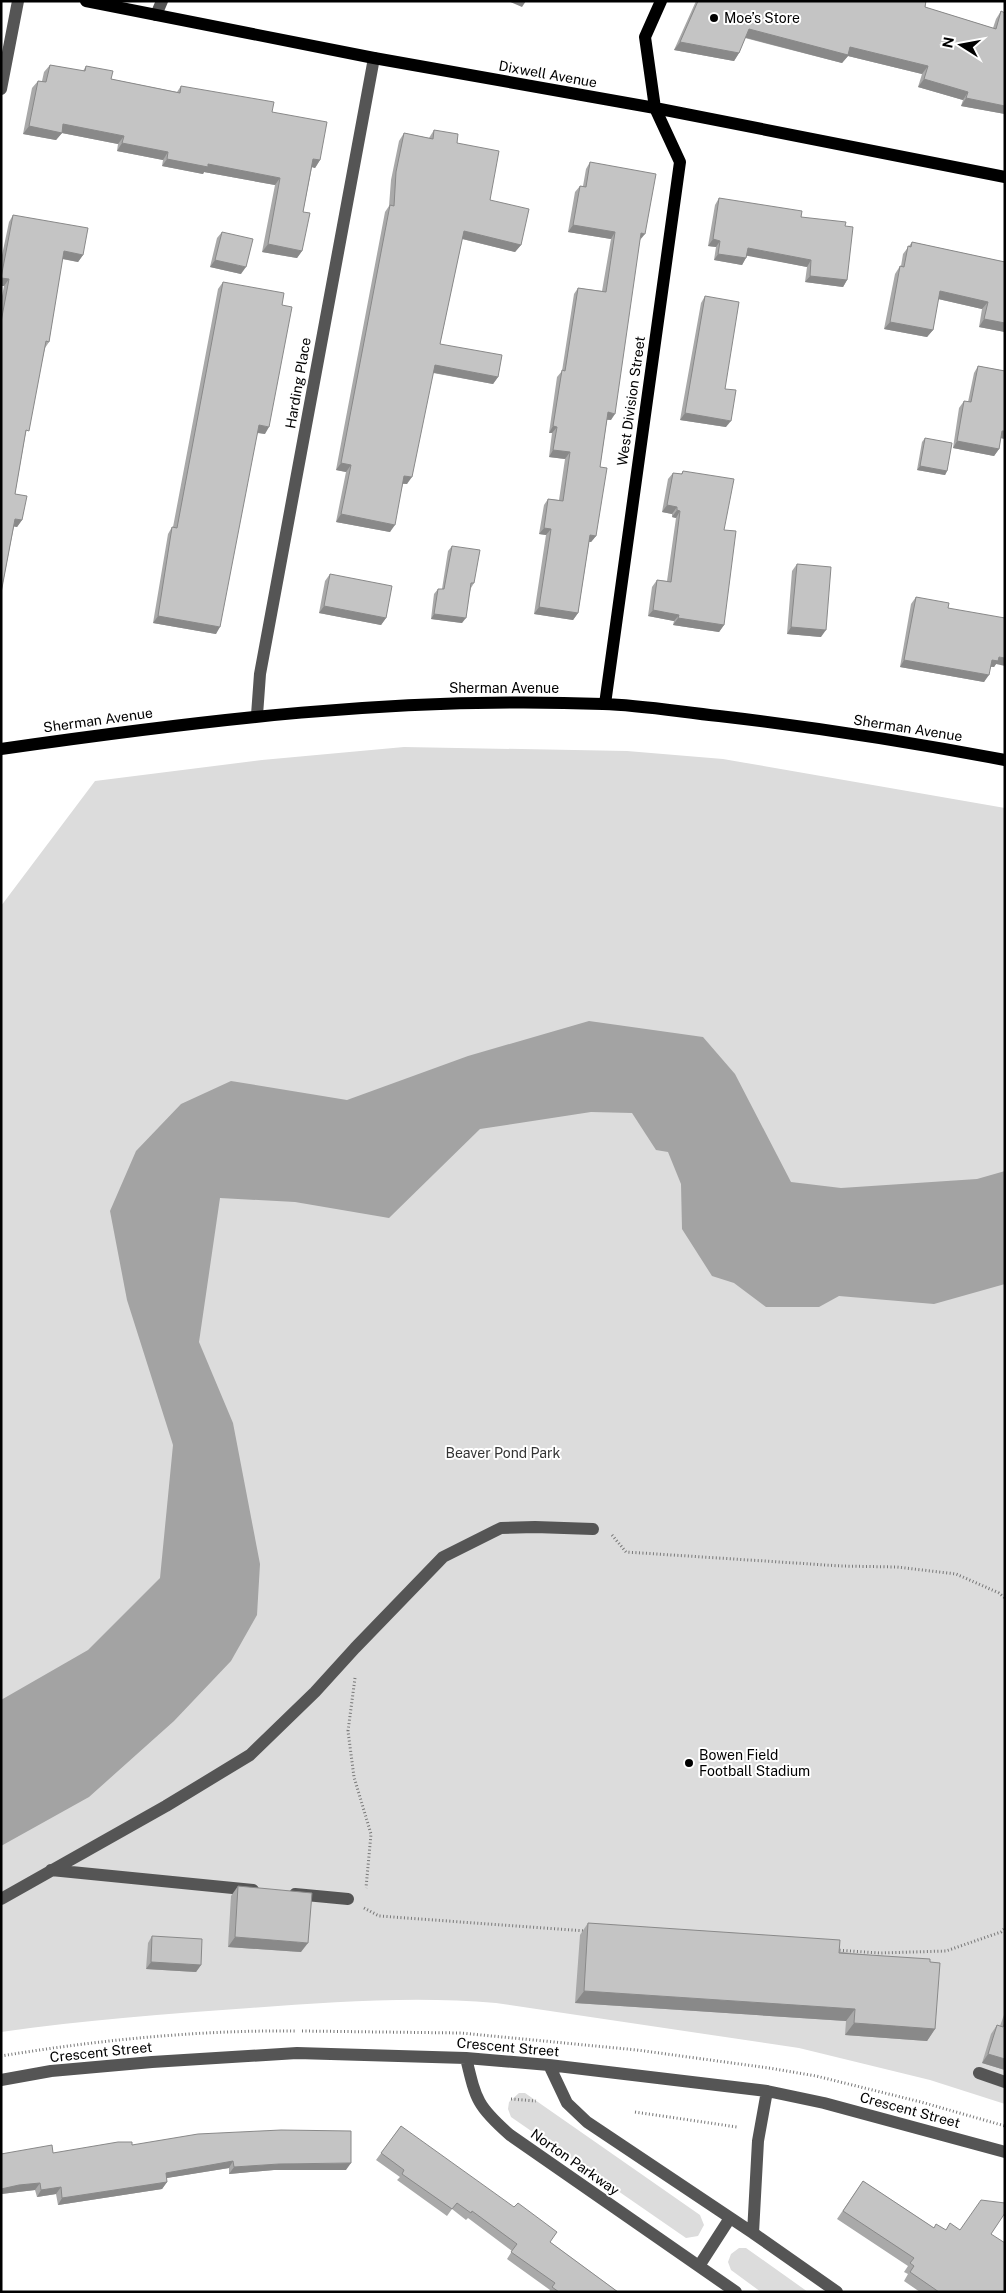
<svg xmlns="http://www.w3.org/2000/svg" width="1006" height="2293" viewBox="0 0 1006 2293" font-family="'Public Sans',sans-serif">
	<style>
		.green { fill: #dcdcdc }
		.water { fill: #a3a3a3 }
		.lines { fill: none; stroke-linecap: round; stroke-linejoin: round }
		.path { stroke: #777; stroke-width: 3; stroke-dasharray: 1 2.5; stroke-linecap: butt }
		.minor { stroke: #555; stroke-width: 12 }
		.major { stroke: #000; stroke-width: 12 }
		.wall { fill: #a9a9a9 }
		.shaded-wall { fill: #898989 }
		.building { fill: #c4c4c4; stroke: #898989 }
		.poi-dot { fill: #000; stroke: #fff; stroke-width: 2 }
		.labels { text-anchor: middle; stroke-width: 4; stroke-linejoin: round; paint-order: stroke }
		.poi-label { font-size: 14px; fill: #000; stroke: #fff; text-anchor: start }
		.street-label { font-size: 14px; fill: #000; stroke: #fff }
		.park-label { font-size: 14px; fill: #333; stroke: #fff }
	</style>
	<rect width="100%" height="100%" fill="#fff"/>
	<path class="green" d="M404,747L627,751L723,759L1005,808V2104L930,2080L799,2048L496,2003C414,1996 332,2002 250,2008C167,2014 84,2020 1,2032V906L95,781L262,760Z
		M519,2093H525L700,2215L704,2225L698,2236L686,2238L511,2117L508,2109L509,2102Z
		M739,2248H746L808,2292H761L731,2270L728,2262L731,2254Z"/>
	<path class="water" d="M589,1021L703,1037L735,1074L791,1182L841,1188L977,1179L1005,1171V1284L934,1304L839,1296L819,1307H766L734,1283L712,1276L682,1229L681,1184L668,1152L656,1150L632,1113L591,1112L480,1129L389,1218L295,1202L220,1198L199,1342L233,1423L260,1564L257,1615L231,1661L174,1721L89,1797L1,1846V1700L88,1650L160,1578L173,1445L127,1300L110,1211L136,1151L181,1104L231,1081L347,1100L468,1056Z"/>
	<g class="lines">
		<path class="path" d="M612,1535L626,1552L841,1566L897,1567L956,1574L999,1593L1005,1598
			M355,1678L348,1731L354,1777L371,1834L366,1888
			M364,1908L379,1916L585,1931
			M836,1950L880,1953L946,1951L1001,1932L1005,1928
			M302,2031L461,2033L637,2050L769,2068L816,2076L921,2102L1005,2126
			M1,2056C99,2040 197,2030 296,2031
			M511,2099L536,2101
			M635,2112L737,2127"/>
		<path class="minor" d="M156,15L162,1
			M1,89L18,1
			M257,715L260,674L374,58
			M51,1870L253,1890
			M295,1894L348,1899
			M1,1899L166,1806L250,1755L315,1692L355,1648L443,1557L501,1528L535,1527L593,1529
			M466,2058C476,2100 477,2106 510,2135L736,2292
			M549,2065L567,2103L587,2122L753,2233L837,2292
			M979,2073L1005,2082
			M1,2080L51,2071L152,2062L297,2053L466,2058L549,2065L767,2091L824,2103L1005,2152
			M753,2233L758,2141L767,2091
			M699,2266L730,2218"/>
		<path class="major" d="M86,1L374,58L655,108L1005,177
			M605,704L680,162L655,108L645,37L661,1
			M1,749C204,720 398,696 603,704C641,705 680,712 719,716C814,727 910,742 1005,760"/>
	</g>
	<path class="wall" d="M696,1H926L925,7L993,28L996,19L1001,11L1005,114L961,106L963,100L918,87L922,74L848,56L842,63L745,38L739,53L734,61L674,50Z
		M50,65L83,71L86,66L111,79L177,92L181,86L272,112L320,160L315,168L312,167L303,212L302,251L297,258L262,252L275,185L204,172L203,174L162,166L163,160L117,151L118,144L62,133L56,140L23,134L32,88L38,81H42L44,72Z
		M434,130L457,143L490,200L521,245L515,252L462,239L440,344L498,377L493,384L433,373L407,484H403L390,532L336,522L346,472L336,470L385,212L389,206L391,180L399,141L404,133L429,138Z
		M590,162L640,240L611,420H607L600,467L596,536L591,542H589L578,613L573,620L534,614L546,535L539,534L544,505L548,499L559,500L565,459L549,457L552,433H549L557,377L562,371L574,294L578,288L602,291L611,239L568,232L575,192L580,186H583L586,169Z
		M719,198L801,217L847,280L843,287L805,282L807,267L747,255L742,265L714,260L716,247L708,246L715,205Z
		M13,215L83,255L78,262L62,259L49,342L45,348L25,437L15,494L22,520L17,527L14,526L1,593V301L4,286H1V260L9,222Z
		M222,232L241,274L210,267L217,238Z
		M912,242L1005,262V332L979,327L982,309L938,299L933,330L927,337L884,329L895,274L900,266H901L903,254Z
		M223,282L265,434L257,433L216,634L153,623L168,534L172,527H173L218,289Z
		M705,296L725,389L726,427L680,420L701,303Z
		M978,366L1005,371V439L1000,438L999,449L994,456L953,448L959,408L964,401L968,402L974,373Z
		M925,438L947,471L945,475L917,470L922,442Z
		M683,471L724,530V625L719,632L673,625L674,621L648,616L652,587L657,580L667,581L676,518L672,517V514L662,512L668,479L673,473L681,474Z
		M452,546L474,583L471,588L462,623L431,619L434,594L438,589H442L448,551Z
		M797,564L821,637L787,634L792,571Z
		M330,574L386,618L381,625L319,613L325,581Z
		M916,597L948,608L996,664L994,667H991L984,682L900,667L911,604Z
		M238,1886L301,1952L228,1947L231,1896Z
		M588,1923L930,1962L935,2029L927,2041L845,2035L846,2021L575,2003L580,1935Z
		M152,1936L201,1965L196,1972L146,1969L148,1943Z
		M1005,2012V2070L982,2063L991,2034L997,2025L1000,2026Z
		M401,2126L550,2242L618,2292H549L550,2290L507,2259L512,2251L468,2218L466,2220L452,2209L447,2216L397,2180L400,2177L376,2160Z
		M132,2145L346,2170H274L229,2174V2168L166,2178L167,2182L162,2189L58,2205L56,2194L37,2197L35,2190L1,2194V2154L53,2153Z
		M863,2181L934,2228L945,2230H960L991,2234L1005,2292H920L904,2281L908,2274L904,2272L908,2266L837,2219Z"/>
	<path class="shaded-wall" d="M508,1H526L522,7Z
		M749,29L850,47L928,66L922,74L848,56L842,63L743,37Z
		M680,42L739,53L734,61L674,50Z
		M924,79L968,92L963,100L918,87Z
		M966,98L1005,106V114L961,106Z
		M63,124L124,136L118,144L62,133L56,140L23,134L29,126Z
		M122,143L168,152L163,160L117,151Z
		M167,159L208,164L280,178L275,185L204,172L203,174L162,166Z
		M313,159L320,160L315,168L308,166Z
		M573,225L615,232L611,239L568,232Z
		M464,231L521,245L515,252L459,238Z
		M641,233L645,234L640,240Z
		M713,239L720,241L716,247L708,246Z
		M268,244L302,251L297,258L262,252Z
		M748,248L811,260L807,267L743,255Z
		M64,251L83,255L78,262L59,258Z
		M718,254L746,258L742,265L714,260Z
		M215,260L246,267L241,274L210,267Z
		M810,276L847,280L843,287L805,282Z
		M1,278L9,279L4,286H1Z
		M940,291L988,302L982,309L934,298Z
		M984,319L1005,323V332L979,327Z
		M890,322L933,330L927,337L884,329Z
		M435,365L498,377L493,384L430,372Z
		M608,412L615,414L611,420L604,419Z
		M685,413L731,421L726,427L680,420Z
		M259,425L269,427L265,434L254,432Z
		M553,426L557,427L552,433H549Z
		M1002,431H1005V439L997,437Z
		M957,441L999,449L994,456L953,448Z
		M553,450L570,452L565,459L549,457Z
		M341,463L351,465L346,472L336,470Z
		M920,466L947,471L945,475L917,470Z
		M404,476L412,477L407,484L399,483Z
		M667,505L677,507L672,514L662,512Z
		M677,510L680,511L676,518L672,517Z
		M341,514L395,525L390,532L336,522Z
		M15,519L22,520L17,527L10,526Z
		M544,528L551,529L546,535L539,534Z
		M590,535L596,536L591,542L585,541Z
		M324,606L386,618L381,625L319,613Z
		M539,607L578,613L573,620L534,614Z
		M653,610L679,615L674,621L648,616Z
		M434,614L466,618L462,623L431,619Z
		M158,616L220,627L216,634L153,623Z
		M678,618L724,625L719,632L673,625Z
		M791,627L826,630L821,637L787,634Z
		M999,657L1005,658V666L996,664L994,667L987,666L992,660Z
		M904,660L989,675L984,682L900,667Z
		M235,1937L308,1943L301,1952L228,1947Z
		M151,1962L201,1965L196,1972L146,1969Z
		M584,1991L855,2009L846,2021L575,2003Z
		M854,2023L935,2029L927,2041L845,2035Z
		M988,2054L1005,2059V2070L982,2063Z
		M233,2161L229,2168L161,2179L166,2173Z
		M351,2163L346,2170H274L229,2174L234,2167L279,2164Z
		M167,2182L162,2189L58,2205L62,2198Z
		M40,2183L35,2190L1,2194V2189L19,2185Z
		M61,2187L56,2194L37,2197L41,2190Z"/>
	<path class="building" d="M698,1H926L925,7L996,29L1001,11L1005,13V106L966,98L968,92L924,79L928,66L850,47L848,55L749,29L739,53L680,42Z
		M50,65L85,71L86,66L113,71L111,79L180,93L181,86L274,102L272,112L327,122L320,160L313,159L303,212L310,213L302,251L268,244L280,178L208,164V167L167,159L168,152L122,143L124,136L63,124L62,133L29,126L38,81L46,82Z
		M434,130L458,134L457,143L499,151L490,200L529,209L521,245L464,231L440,344L502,355L498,377L435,365L412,477L404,476L395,525L341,514L351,465L341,463L390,205L394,206L396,172L404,133L433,139Z
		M590,162L656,174L645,234L641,233L615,414L608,412L600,467L607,468L596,536L590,535L578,613L539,607L551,529L544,528L548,499L563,501L570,452L553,450L557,427L553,426L562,370L565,371L578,288L606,292L615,232L573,225L580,186L586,187Z
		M719,198L802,211L801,217L846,222L845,226L853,227L847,280L810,276L811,260L748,248L746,258L718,254L720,241L713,239Z
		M13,215L88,228L83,255L64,251L49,342L46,341L29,431L26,430L15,494L27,496L22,520L15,519L1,593V322L9,279L1,278Z
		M222,232L253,239L246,267L215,260Z
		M912,242L1005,262V323L984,319L988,302L940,291L933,330L890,322L900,266L904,267L908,246L911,247Z
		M223,282L284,293L282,305L292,307L269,427L259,425L220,627L158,616L172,527L177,528Z
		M705,296L739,302L725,389L736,390L731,421L685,413Z
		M978,366L1005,371V431H1002L999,449L957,441L964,401L971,402Z
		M925,438L952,443L947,471L920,466Z
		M683,471L734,479L724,530L736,531L724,625L678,618L679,615L653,610L657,580L671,582L680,511L677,510V507L667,505L673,473L682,474Z
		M452,546L480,550L474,583H471L466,618L434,614L438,589H444Z
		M797,564L831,567L826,630L791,627Z
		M330,574L392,586L386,618L324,606Z
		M916,597L949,603L948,608L1005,618V658L999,657L998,661L992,660L989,675L904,660Z
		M238,1886L312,1893L308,1943L235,1937Z
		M588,1923L840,1940L839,1953L930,1959V1962L940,1963L935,2029L854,2023L855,2009L584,1991Z
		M152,1936L202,1939L201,1965L151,1962Z
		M1005,2023V2059L988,2054L997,2025L1003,2027Z
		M401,2126L514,2207L518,2203L557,2232L550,2242L618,2292H559L552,2287L555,2283L511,2252L517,2244L472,2211L471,2213L457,2203L452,2209L402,2174L404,2170L381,2153Z
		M281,2130L351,2131V2163L279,2164L234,2167L233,2161L166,2173L167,2182L62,2198L61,2187L41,2190L40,2183L19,2185L1,2189V2154L52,2145L53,2153L118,2142H132V2145L198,2134Z
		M863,2181L934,2228L936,2224L946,2230L950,2223L960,2230L981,2200L1005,2203V2213L991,2234L1005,2243V2292H939L910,2272L914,2266L910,2263L914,2258L843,2211Z"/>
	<g class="poi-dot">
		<circle cx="714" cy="18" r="5"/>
		<circle cx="689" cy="1763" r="5"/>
	</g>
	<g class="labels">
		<g class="poi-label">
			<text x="724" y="23">Moe’s Store</text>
			<text x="699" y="1760">Bowen Field<tspan x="699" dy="16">Football Stadium</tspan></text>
		</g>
		<g class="street-label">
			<text transform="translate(548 74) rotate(10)" y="5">Dixwell Avenue</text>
			<text transform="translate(298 383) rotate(-80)" y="5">Harding Place</text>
			<text transform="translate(631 401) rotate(-82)" y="5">West Division Street</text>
			<text x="504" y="693">Sherman Avenue</text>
			<text transform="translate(98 720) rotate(-8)" y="5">Sherman Avenue</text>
			<text transform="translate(908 728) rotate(9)" y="5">Sherman Avenue</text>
			<text transform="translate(508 2047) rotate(5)" y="5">Crescent Street</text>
			<text transform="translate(101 2052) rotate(-6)" y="5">Crescent Street</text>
			<text transform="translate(910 2110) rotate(15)" y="5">Crescent Street</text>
			<text transform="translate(575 2162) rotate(35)" y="5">Norton Parkway</text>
		</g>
		<g class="park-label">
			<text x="503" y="1458">Beaver Pond Park</text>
		</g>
	</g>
	<rect width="1006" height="2293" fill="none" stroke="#000000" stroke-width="5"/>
	<g transform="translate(961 45) rotate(281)" stroke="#ffffff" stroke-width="4" paint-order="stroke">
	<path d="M0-4L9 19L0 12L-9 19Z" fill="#000000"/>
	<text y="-8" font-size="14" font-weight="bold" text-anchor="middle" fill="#000000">N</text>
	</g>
</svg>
